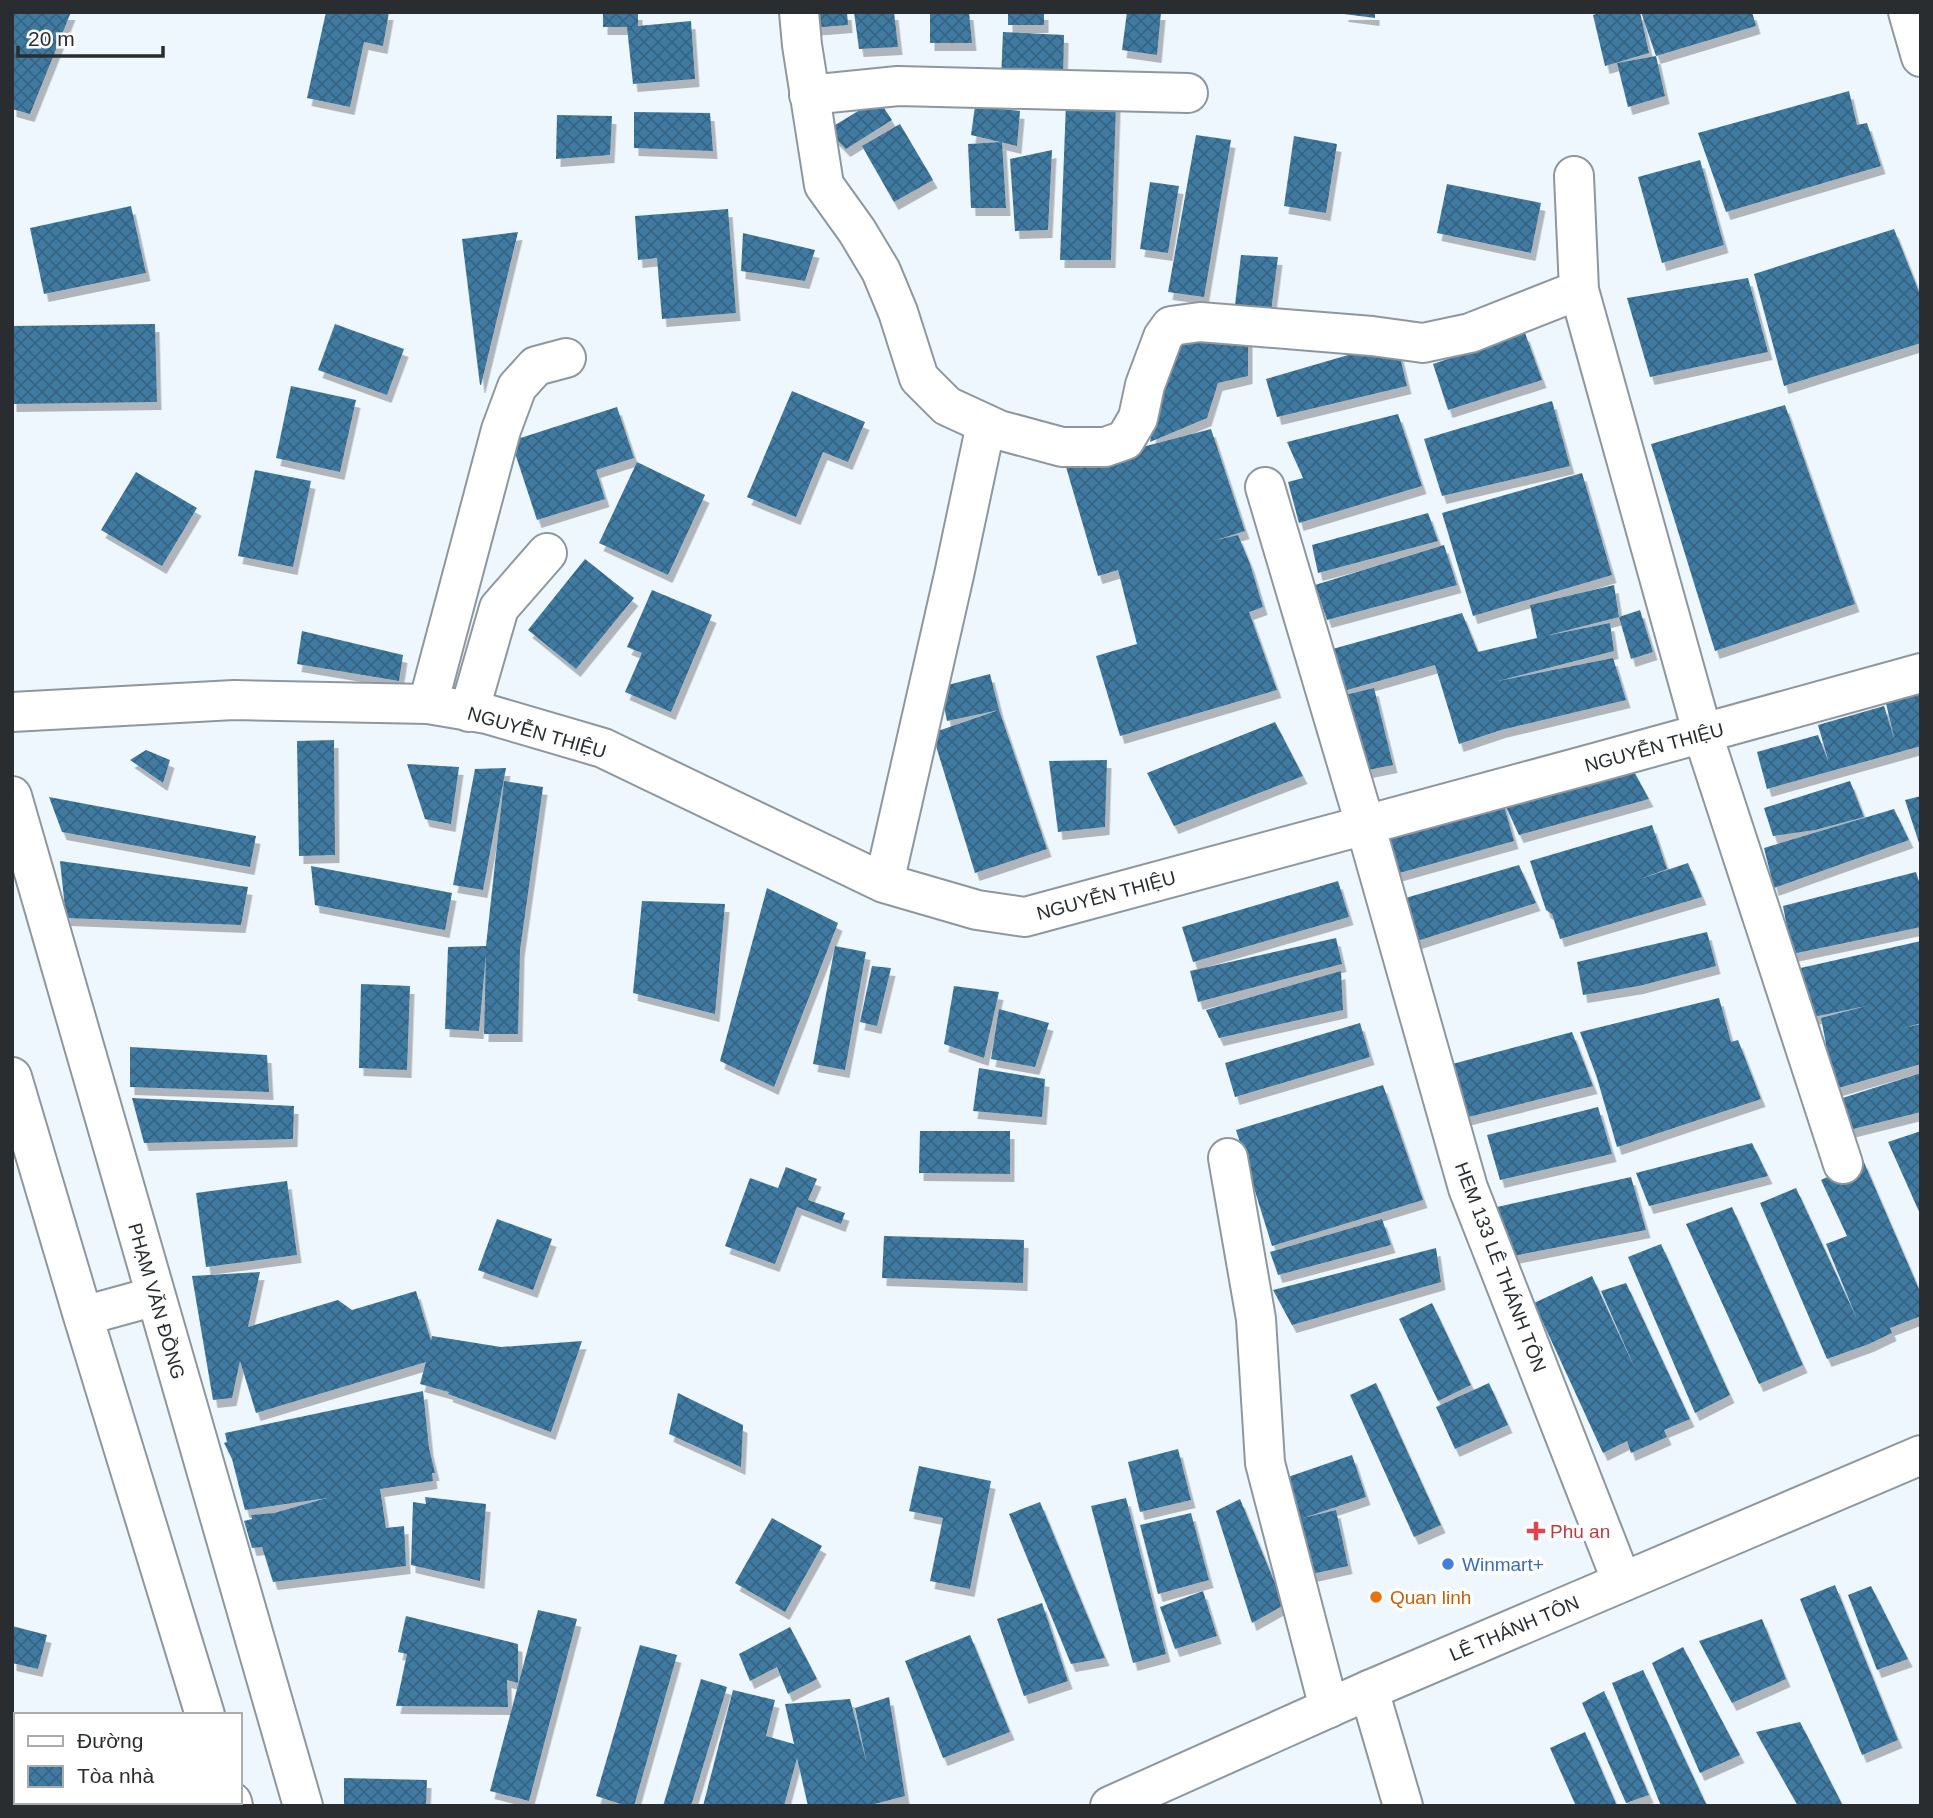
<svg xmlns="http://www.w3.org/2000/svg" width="1933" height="1818" viewBox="0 0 1933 1818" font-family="Arial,sans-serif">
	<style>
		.building { fill: url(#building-cross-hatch); filter: url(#shadow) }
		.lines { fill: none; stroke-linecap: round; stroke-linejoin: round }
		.street-casing { stroke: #8f979e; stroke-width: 42 }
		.secondary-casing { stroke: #8f979e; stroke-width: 42 }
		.street { stroke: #fff; stroke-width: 38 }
		.secondary { stroke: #fff; stroke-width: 38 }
		.health-dot { fill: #e0444e; stroke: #fff; stroke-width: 2.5 }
		.shop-dot { fill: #3f7fe0; stroke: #fff; stroke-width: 2.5 }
		.food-dot { fill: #e8710a; stroke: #fff; stroke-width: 2.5 }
		.labels { text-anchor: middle; stroke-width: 7; stroke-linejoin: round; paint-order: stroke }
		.street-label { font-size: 19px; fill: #292d2f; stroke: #fff }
		.health-label { font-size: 19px; fill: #be3a42; stroke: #fff; text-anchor: start }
		.shop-label { font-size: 19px; fill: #366cbe; stroke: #fff; text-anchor: start }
		.food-label { font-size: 19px; fill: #c56008; stroke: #fff; text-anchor: start }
	</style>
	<defs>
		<pattern id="building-cross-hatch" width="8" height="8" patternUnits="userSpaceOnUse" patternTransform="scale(1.75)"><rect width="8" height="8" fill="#417aa1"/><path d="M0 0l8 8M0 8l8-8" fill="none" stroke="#366484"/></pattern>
		<filter id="shadow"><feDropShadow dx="4.5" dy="8" stdDeviation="0" flood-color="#0004"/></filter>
	</defs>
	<rect width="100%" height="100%" fill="#eef7fe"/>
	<path class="building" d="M12,12H71L30,114L12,109Z
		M326,12H389L383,46L364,42L350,107L307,98Z
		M603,12H638V26L691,21L695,79L633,84L627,27H603Z
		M808,12H847L848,25L810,28Z
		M854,12H894L898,47L859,49Z
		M930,12H969L972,43H930Z
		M1008,12H1044V25H1008Z
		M1127,12H1161L1157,55L1122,50Z
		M1344,12H1375V18L1344,14Z
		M1602,12H1640L1649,53L1605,66L1593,15Z
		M1641,12H1752L1756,26L1656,56Z
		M1003,32L1064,35L1063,82L1001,80Z
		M1656,56L1665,96L1628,107L1617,63Z
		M1849,91L1857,125L1867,123L1881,166L1726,212L1698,133Z
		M878,99L892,120L846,149L827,130Z
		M1066,103L1116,104L1111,260H1060Z
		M975,106L1020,111L1017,146L971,135Z
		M634,112L710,113L713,151L634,148Z
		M557,115L612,116L610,155L556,159Z
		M900,124L933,180L894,202L862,146Z
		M1196,135L1231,140L1204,297L1168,292Z
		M1294,136L1337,144L1326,213L1284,206Z
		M1002,142L1006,208H971L968,144Z
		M1052,150L1048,230L1015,231L1010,159Z
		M1700,160L1724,245L1662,263L1638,177Z
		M1150,182L1179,186L1168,253L1140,249Z
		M1447,184L1541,203L1531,253L1437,233Z
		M131,206L146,273L44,294L30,228Z
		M728,209L736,313L662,319L657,258L638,260L635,216Z
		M1894,229L1921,297V343L1784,386L1754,274Z
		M518,232L481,385H480L462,239Z
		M743,233L815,250L805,281L741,271Z
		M1241,255L1278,257L1270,319L1234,313Z
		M1748,278L1768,352L1650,377L1627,298Z
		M155,324L157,402L12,404V326Z
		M335,324L404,349L387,395L318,370Z
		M1169,333L1248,335V376L1218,383L1207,418L1150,442Z
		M1525,333L1542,380L1448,410L1433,364Z
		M1396,341L1407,386L1277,417L1266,379Z
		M291,386L356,400L340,472L276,458Z
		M792,391L865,422L848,462L823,452L796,517L747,497Z
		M1552,401L1570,466L1442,496L1424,439Z
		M1785,405L1855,604L1715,651L1651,444Z
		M617,407L634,458L596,470L605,499L537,520L511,441Z
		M1398,414L1422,486L1299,523L1288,482L1303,478L1287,442Z
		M1211,429L1245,531L1216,540L1238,535L1250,564L1263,607L1249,612L1277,690L1120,736L1096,656L1137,644L1118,570L1098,576L1066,467Z
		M637,462L705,495L668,575L599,543Z
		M255,470L311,481L293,567L238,556Z
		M136,472L197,508L162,566L101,530Z
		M1582,473L1612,575L1473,616L1442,513Z
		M1428,513L1438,541L1318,573L1312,545Z
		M1444,545L1457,585L1327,620L1315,585Z
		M585,559L634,598L576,669L528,630Z
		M1614,585L1619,617L1545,636L1610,623L1614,651L1498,681L1613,658L1626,700L1501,730L1459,744L1435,665L1340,692L1329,650L1462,613L1478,652L1537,638L1530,605Z
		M652,590L712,615L671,712L625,692L642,653L627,647Z
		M1640,610L1653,652L1631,659L1619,617Z
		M302,631L403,655L399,681L297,664Z
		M990,674L999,710L1047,849L975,873L932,733L999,710L947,721L940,687Z
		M1374,688L1393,765L1358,772L1333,698Z
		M1921,688V746L1767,789L1757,752L1818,735L1829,763L1818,725L1884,706L1895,741L1884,695Z
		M1275,722L1303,776L1174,826L1147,773Z
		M334,740L335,855L299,856L297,741Z
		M146,750L170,760L163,783L130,760Z
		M1627,759L1649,799L1519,835L1501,796L1514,841L1385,877L1372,833Z
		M1107,760L1105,827L1058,832L1049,761Z
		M407,764L459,767L451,824L425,819Z
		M506,768L483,890L453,885L475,769Z
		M504,781L543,787L520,950L518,1034H484L486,954L479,1031L445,1029L448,947L486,946Z
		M1850,781L1864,817L1815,830L1773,836L1764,808Z
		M1921,796V842L1919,843L1905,800Z
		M49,797L256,836L250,867L62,832Z
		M1894,809L1909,840L1774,888L1764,848Z
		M1652,825L1667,869L1637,880L1688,863L1702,897L1560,939L1552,914L1546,910L1530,861Z
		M60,861L248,887L241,925L66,918Z
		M1519,865L1536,903L1414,942L1402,899Z
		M311,866L452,893L445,930L315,905Z
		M1916,872L1921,888V927L1792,954L1783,906Z
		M1338,881L1349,917L1193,962L1182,927Z
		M767,888L838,923L774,1087L720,1061Z
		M642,901L725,904L715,1014L633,993Z
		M1707,932L1716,966L1639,986L1583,995L1577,962Z
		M1336,938L1342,964L1198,1002L1190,971Z
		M1921,941V1023L1904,1028L1921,1024V1064L1828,1091L1814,1047L1826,1044L1821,1018L1866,1006L1813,1017L1796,969Z
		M835,946L866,952L845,1070L813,1064Z
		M872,966L891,968L877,1026L860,1022Z
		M1341,971L1343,1010L1219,1038L1206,1010Z
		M361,984L410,986L407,1070L359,1068Z
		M954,986L999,992L984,1058L944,1044Z
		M1719,998L1731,1042L1738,1040L1761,1099L1617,1147L1597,1078L1580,1032Z
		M999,1009L1049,1023L1035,1067L991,1059Z
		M1360,1023L1370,1057L1235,1097L1225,1063Z
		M1572,1032L1593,1086L1456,1120L1445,1066Z
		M130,1047L267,1055L269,1092L130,1087Z
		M979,1068L1045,1079L1042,1117L973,1111Z
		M1921,1073V1112L1837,1133L1833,1101Z
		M1383,1085L1423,1200L1272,1246L1236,1130Z
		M132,1098L294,1106L293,1139L144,1143Z
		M1598,1107L1612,1154L1500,1180L1487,1135Z
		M920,1131H1010V1174L919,1173Z
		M1921,1131V1216L1888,1142Z
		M1752,1143L1768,1176L1649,1206L1636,1173Z
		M1863,1160L1921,1294V1316L1890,1328L1892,1333L1869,1344L1827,1359L1760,1203L1796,1188L1857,1319L1826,1244L1847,1236L1821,1180Z
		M786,1167L817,1179L808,1200L845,1213L841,1224L797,1207L775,1264L725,1246L750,1178L778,1188Z
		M1631,1177L1646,1230L1508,1257L1497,1207Z
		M287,1181L297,1255L206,1267L196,1193Z
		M1732,1207L1803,1365L1759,1384L1686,1224Z
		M497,1219L552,1239L533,1290L478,1270Z
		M1382,1219L1391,1245L1278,1275L1270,1252Z
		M884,1236L1024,1240L1023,1283L882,1278Z
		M1661,1244L1730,1395L1695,1413L1628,1257Z
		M1436,1248L1441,1282L1292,1325L1273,1290Z
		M260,1272L248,1327L338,1300L352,1310L416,1291L431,1341L432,1336L501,1347L582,1341L551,1432L448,1394L449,1392L420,1384L426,1362L256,1413L240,1361L232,1398L213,1400L192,1276Z
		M1592,1276L1636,1371L1601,1291L1626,1283L1690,1419L1664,1430L1667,1437L1631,1453L1627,1441L1603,1453L1534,1303Z
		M1432,1303L1471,1385L1438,1401L1399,1319Z
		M1376,1383L1441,1525L1414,1537L1350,1395Z
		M1489,1383L1508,1425L1455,1449L1436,1407Z
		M423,1391L429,1448L435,1473H432L433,1481L380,1489L386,1528L404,1526L406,1566L273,1582L262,1547L252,1548L244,1521L252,1519L251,1515L274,1513L327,1498L245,1510L232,1459L224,1443L227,1442L225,1433Z
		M678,1393L743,1425L741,1467L669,1434Z
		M1178,1449L1191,1500L1140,1512L1128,1462Z
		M1352,1455L1366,1497L1303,1518L1336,1510L1348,1566L1312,1574L1285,1478Z
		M919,1466L991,1481L970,1589L930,1581L943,1518L909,1511Z
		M425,1497L486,1504L480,1581L411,1565L413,1502L426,1504Z
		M1126,1498L1166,1654L1133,1663L1091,1506Z
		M1240,1499L1284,1605L1252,1623L1216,1511Z
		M1040,1502L1105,1658L1071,1664L1009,1514Z
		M1191,1513L1209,1580L1158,1594L1140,1525Z
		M772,1518L822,1546L785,1612L735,1583Z
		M1835,1585L1898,1740L1862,1755L1800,1599Z
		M1871,1586L1908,1659L1877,1670L1848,1595Z
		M1203,1591L1217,1636L1175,1649L1160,1607Z
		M1042,1603L1068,1681L1024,1696L997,1619Z
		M538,1610L577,1619L529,1801L490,1791Z
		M406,1616L518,1644V1683L507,1680L508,1707L396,1706L407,1654L398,1652Z
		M1762,1619L1786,1679L1732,1703L1699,1641Z
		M12,1626L47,1635L38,1669L12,1663Z
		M790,1627L817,1679L788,1694L777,1667L750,1681L739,1654Z
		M970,1635L1010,1732L943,1758L905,1661Z
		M640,1645L677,1655L634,1806H627L596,1796Z
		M1683,1647L1740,1755L1700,1773L1652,1663Z
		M1643,1670L1707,1806H1661L1612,1683Z
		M701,1679L727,1687L691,1806H663Z
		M733,1690L775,1700L766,1736L794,1744L785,1704L850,1699L867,1764L855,1708L889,1697L905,1796L867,1806H808L797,1758L784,1806H703Z
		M1604,1691L1649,1795L1626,1803L1582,1703Z
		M1800,1722L1842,1804L1798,1806L1756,1732Z
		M1585,1732L1617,1806H1576L1550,1748Z
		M344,1778L427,1780L426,1806H344Z"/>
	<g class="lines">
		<g class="street-casing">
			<path id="street" d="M799,12L802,45L824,185L857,231L881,271L898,312L919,378L947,406L999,430L1062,447H1105L1125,440L1138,418L1145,385L1163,337L1171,326L1200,322L1372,336L1423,343L1470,333L1579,290
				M809,95L898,86L1188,93
				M1574,176L1579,290L1703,735L1843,1164
				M1265,487L1365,824L1468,1188L1622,1582
				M428,704L501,430L517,387L536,366L566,358
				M12,712L234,700L428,704L487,714L603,748L884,883L977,910L1025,917C1324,835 1623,757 1921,673
				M469,712L499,608L547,553
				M884,883L954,575L986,424
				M1228,1158L1256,1319L1265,1463L1329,1708
				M1369,1690L1403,1806"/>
		</g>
		<g class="secondary-casing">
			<path id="secondary" d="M1908,12L1921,57
				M12,796L303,1806
				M12,1077L83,1316L205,1715
				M83,1316L156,1296
				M232,1802L233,1806
				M1110,1806L1369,1690L1921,1455"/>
		</g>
		<use href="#street" class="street"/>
		<use href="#secondary" class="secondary"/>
	</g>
	<path class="health-dot" d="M1532.5 1520.5h7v7h7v7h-7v7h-7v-7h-7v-7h7z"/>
	<circle class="shop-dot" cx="1448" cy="1564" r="7"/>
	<circle class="food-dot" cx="1376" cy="1597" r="7"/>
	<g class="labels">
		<g class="street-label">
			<text transform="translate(537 732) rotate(16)" y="7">NGUYỄN THIỆU</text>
			<text transform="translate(1654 747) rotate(-15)" y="7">NGUYỄN THIỆU</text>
			<text transform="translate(1106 895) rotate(-15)" y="7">NGUYỄN THIỆU</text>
			<text transform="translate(1501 1267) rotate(69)" y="7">HEM 133 LÊ THÁNH TÔN</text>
			<text transform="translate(157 1301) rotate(74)" y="7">PHẠM VĂN ĐỒNG</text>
			<text transform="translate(1514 1628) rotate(-23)" y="7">LÊ THÁNH TÔN</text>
		</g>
		<g class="health-label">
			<text x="1550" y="1538">Phu an</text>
		</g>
		<g class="shop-label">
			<text x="1462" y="1571">Winmart+</text>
		</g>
		<g class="food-label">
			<text x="1390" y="1604">Quan linh</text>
		</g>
	</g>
	<rect width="1933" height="1818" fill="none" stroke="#292d2f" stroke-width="28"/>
	<rect x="14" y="1713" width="228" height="91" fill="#ffffff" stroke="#a9abac" stroke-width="2"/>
	<rect x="28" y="1736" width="35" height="10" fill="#ffffff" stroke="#a9abac" stroke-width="2"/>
	<text x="77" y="1748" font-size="21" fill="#292d2f">Đường</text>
	<rect x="28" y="1766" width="35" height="21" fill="url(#building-cross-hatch)" stroke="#a9abac" stroke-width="2"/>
	<text x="77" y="1783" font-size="21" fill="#292d2f">Tòa nhà</text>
	<path d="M18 46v10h145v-10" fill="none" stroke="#292d2f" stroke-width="3.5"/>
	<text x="28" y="46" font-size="21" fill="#292d2f" stroke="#ffffff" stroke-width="5" paint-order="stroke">20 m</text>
</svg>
